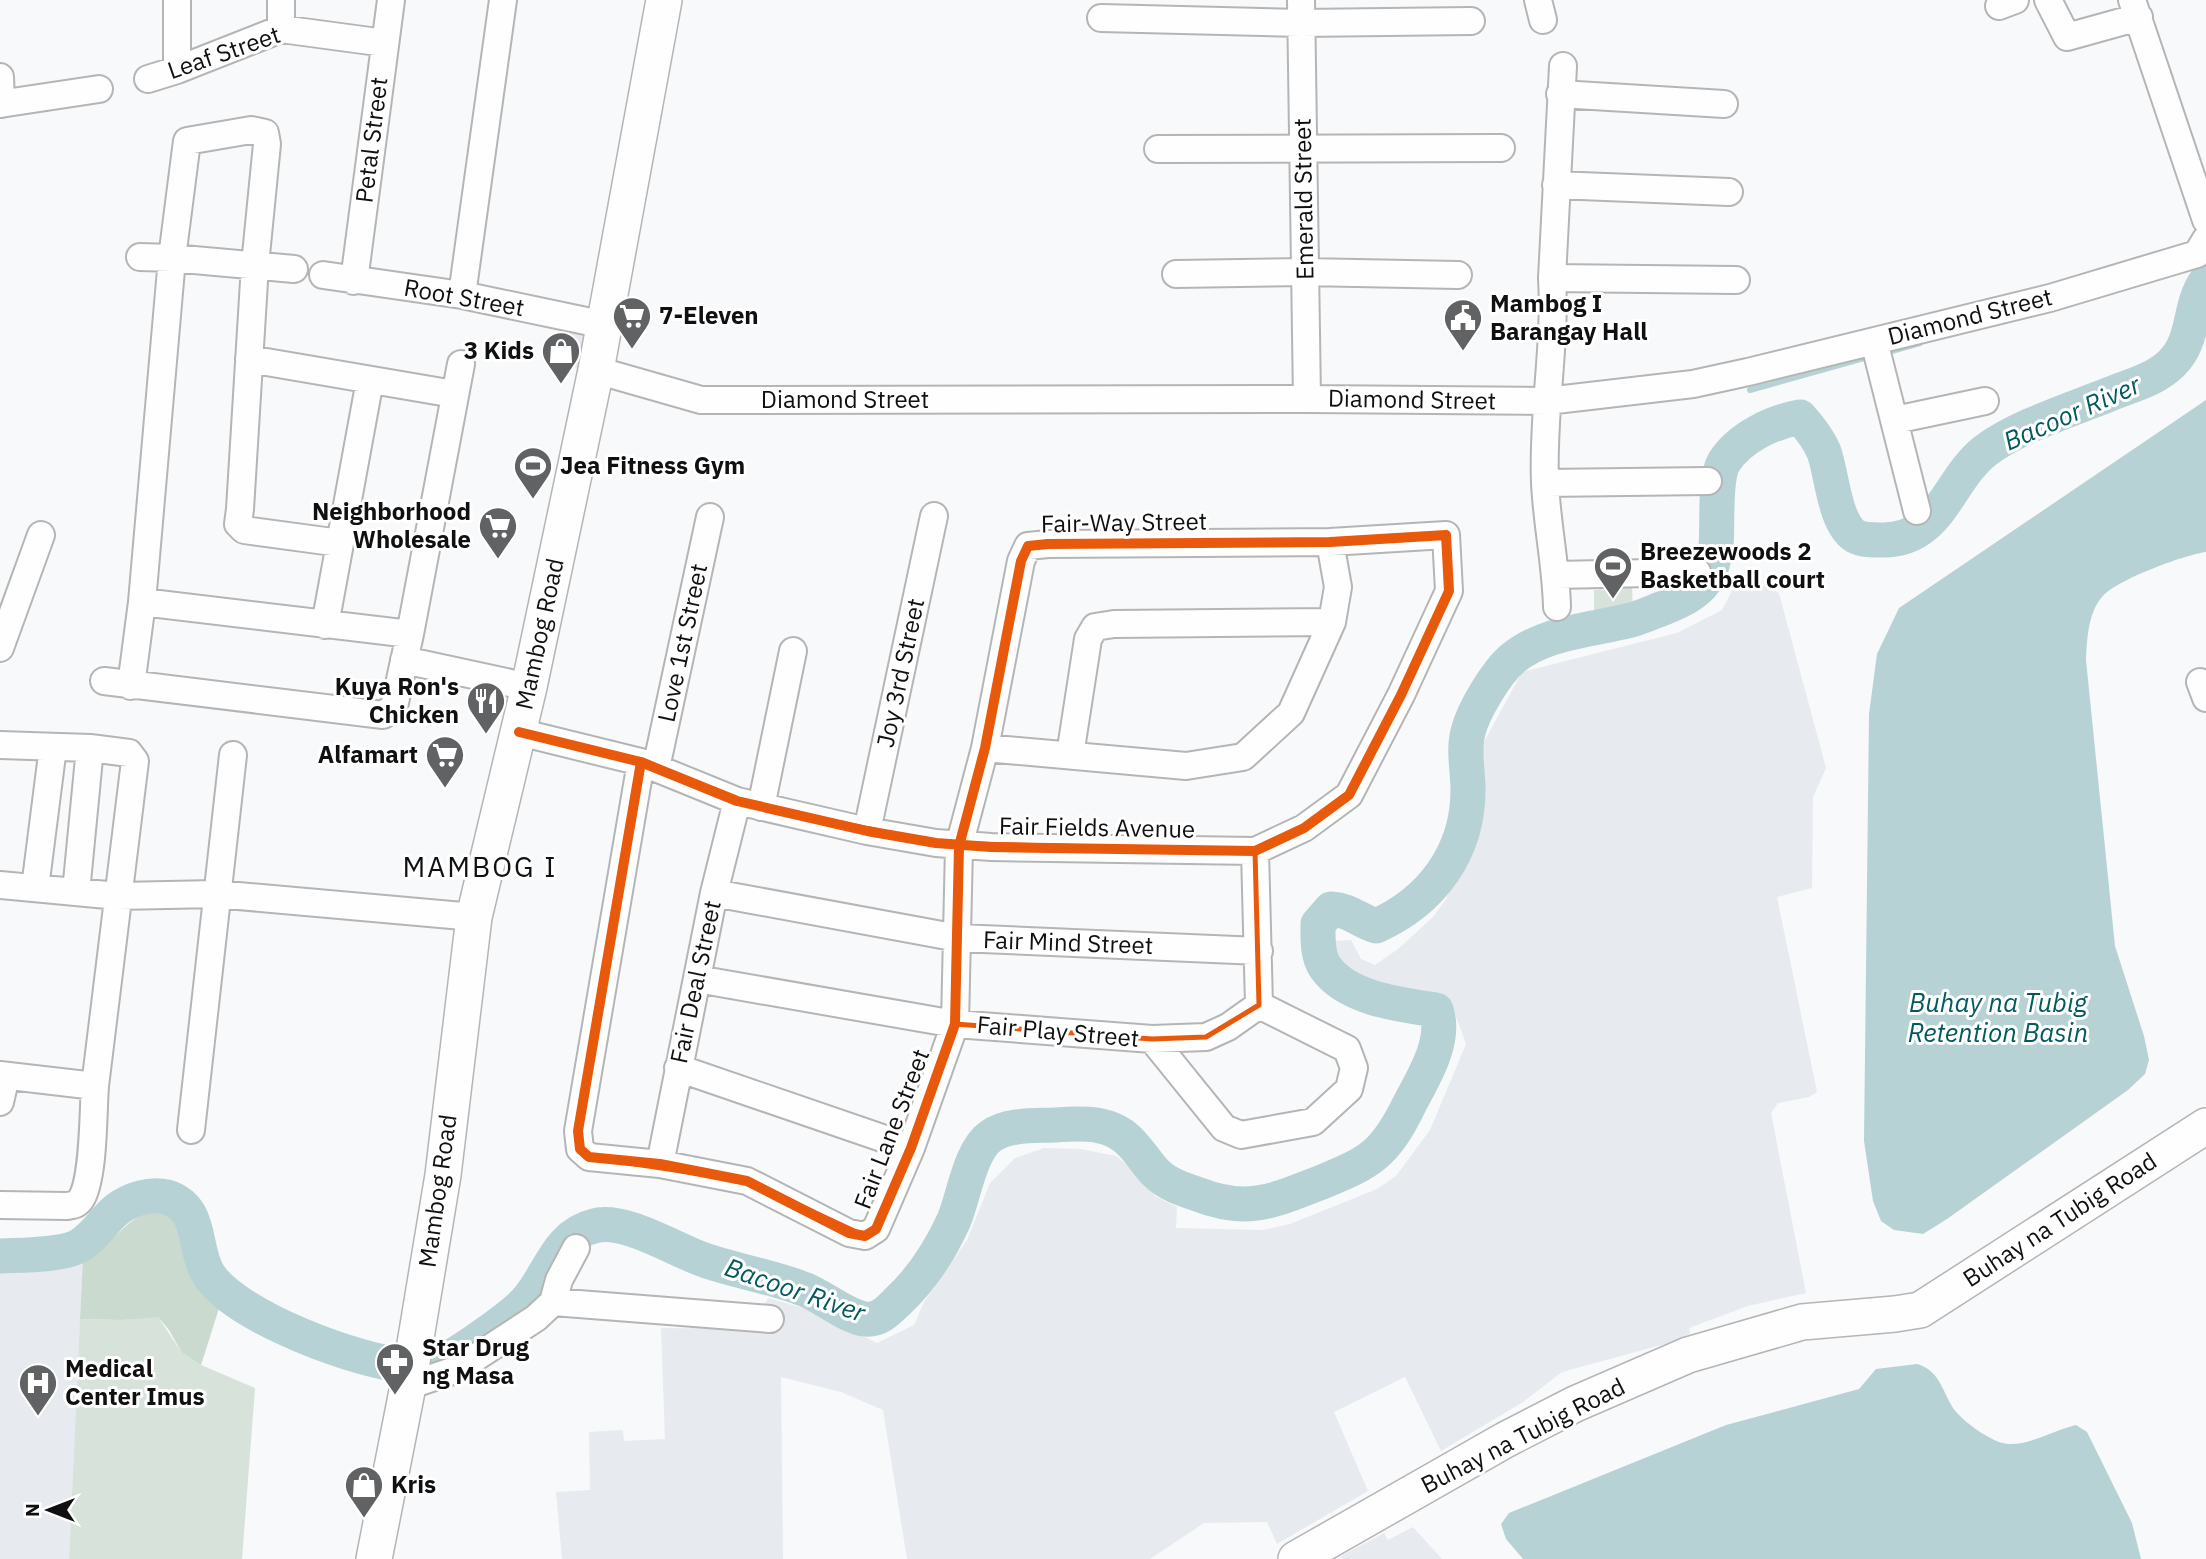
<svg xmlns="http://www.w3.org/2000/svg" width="2206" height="1559" viewBox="0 0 2206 1559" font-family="'IBM Plex Sans',sans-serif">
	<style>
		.built { fill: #e7eaef }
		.green { fill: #d6e2da }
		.forest { fill: #cadacf }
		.water { fill: #b7d2d4 }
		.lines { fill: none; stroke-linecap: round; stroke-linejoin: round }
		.stream { stroke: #b7d2d4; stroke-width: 6 }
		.river { stroke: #b7d2d4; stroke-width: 35 }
		.minor-casing { stroke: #b5b5b6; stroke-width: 30 }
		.major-casing { stroke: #b5b5b6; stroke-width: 38 }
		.minor { stroke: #fefefe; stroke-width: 26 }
		.major { stroke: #fefefe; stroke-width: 35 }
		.cycleway-casing { stroke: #fff; stroke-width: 15 }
		.cycleway { stroke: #e8590c; stroke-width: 10 }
		.marked { fill: none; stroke: #e8590c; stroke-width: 5; stroke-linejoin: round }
		.labels { text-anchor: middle; stroke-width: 6; stroke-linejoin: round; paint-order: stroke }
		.street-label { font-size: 24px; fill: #101011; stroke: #fff }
		.poi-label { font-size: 24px; font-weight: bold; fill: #101011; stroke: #fff; text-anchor: start }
		.water-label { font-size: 26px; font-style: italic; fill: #025a5e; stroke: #fff }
		.quarter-label { font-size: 28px; letter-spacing: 2px; fill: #101011; stroke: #fff }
	</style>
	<rect width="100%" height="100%" fill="#f8f9fa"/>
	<path class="built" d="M559,326L594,333L587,370L552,363Z
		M1740,575L1779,593L1826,768L1813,797L1812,888L1777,897L1817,1092L1809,1097L1778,1103L1771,1113L1806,1293L1748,1306L1689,1328L1690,1334L1665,1344L1562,1372L1523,1402L1441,1451L1405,1377L1334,1412L1368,1491L1277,1544L1267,1522L1204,1523L1150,1559H907L883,1410L841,1392L781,1377L783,1559H562L556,1492L590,1490L589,1432L623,1430L624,1441L665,1439L661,1328L754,1329L768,1298L813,1311L877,1343L914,1325L924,1302L967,1240L990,1183L1015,1158L1044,1148L1081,1149L1116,1156L1141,1176L1155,1196L1177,1207L1176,1228L1263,1230L1290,1224L1377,1189L1396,1176L1430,1130L1466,1044L1451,1003L1383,992L1345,973L1332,941L1351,940L1361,959L1375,965L1398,949L1433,917L1446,899L1482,812L1480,749L1522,672L1677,633L1722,610Z
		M83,1258L69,1559H0V1271L64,1269Z
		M1413,1527L1442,1559H1342L1341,1556L1384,1533L1388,1540Z"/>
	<path class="green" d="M1632,588L1633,611L1594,612V590Z
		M144,1317H158L182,1353L201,1365L255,1388L242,1559H69L80,1319L121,1320Z"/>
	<path class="forest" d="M161,1210L175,1213C192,1234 187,1258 201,1280C206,1287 215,1293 222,1299L201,1365L182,1353L169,1330L158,1317L121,1320L80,1319L83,1258C115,1248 124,1213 161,1210Z"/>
	<path class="water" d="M2206,400V552C2184,555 2116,580 2102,597C2088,613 2087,640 2086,660L2115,946L2144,1036L2149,1060L2145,1074L2128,1090L1947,1219L1923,1234L1894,1230L1881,1221L1873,1201L1864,1141L1869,714L1877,654L1899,608Z
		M1917,1364C1939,1370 1942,1390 1953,1408C1962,1421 1992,1443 2008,1444C2031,1445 2054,1430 2076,1425L2087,1432L2132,1523L2141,1559H1523L1506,1539L1501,1524L1509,1513L1726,1425L1859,1389L1876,1369Z"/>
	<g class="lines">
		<path class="stream" d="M1888,352L1920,343
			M1750,390L1864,358"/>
		<path class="river" d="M0,1256C21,1255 65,1256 82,1244C105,1228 108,1207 140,1198C148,1196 159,1195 167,1197C204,1209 192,1249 209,1275C236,1317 360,1363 409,1366C421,1366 434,1365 445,1360C463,1351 516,1314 528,1299C550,1273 557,1235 594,1226C624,1217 676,1251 707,1261C740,1272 773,1277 806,1290C823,1297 846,1316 864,1319C878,1321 887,1312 896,1303C921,1280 940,1251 954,1220C964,1196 970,1150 991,1136C1008,1124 1035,1126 1055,1125C1083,1123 1112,1121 1132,1144C1141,1153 1147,1164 1156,1173C1167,1184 1182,1189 1197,1194C1248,1214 1273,1201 1322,1182C1371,1162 1385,1154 1409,1105C1423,1078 1447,1041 1436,1010C1402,1005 1347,999 1325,967C1317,955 1318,938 1318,924L1331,909C1350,910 1358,920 1376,926C1432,901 1468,852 1468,790C1468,770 1463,751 1468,732C1473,711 1496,673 1512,659C1544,632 1592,630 1631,620C1643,617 1655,611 1666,607C1680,601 1696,594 1705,581C1712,573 1714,556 1716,546C1718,524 1714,479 1724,462C1740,437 1773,422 1800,417C1810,428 1818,438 1824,452C1832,474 1834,522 1855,536C1862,540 1873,540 1881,540C1940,542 1947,481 1985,451C2016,427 2073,409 2110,394C2132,385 2155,380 2172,363C2196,339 2188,306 2206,281"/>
		<g class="minor-casing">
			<path id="minor" d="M177,0V70
				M1301,0L1307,399
				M1538,0L1543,20
				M2048,0L2067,37L2139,17
				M2132,0L2206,220
				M1999,6L2015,0
				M1101,18L1301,23L1471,21
				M281,29V0
				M0,77L1,104
				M148,79L177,70L281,29L385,43
				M1560,94L1724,104
				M0,104L99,89
				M1158,149L1501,148
				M1556,185L1729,192
				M140,257L172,258L294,269
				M1176,274L1305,272L1458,275
				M323,275L462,295L605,325
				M1552,278L1736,280
				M354,281L391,0
				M462,295L503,0
				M1874,341L1917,511
				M249,359L454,394
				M596,370L701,400L1307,399L1547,401L1693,384L1748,372L2050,298L2197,254L2206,239
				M1895,420L1985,401
				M1545,483L1708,481
				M1556,575L1697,572
				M142,602L410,634
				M1557,607C1556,565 1547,525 1545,483C1542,414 1556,346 1552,278L1563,66
				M325,625L370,380
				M0,648L41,535
				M404,660L529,687
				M104,681L383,715L394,707L410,634L461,364
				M2200,682L2206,698
				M131,686L142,602L172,258L187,141L251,130L265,133L267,144L255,265L240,509L238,524L244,530L340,543
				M519,732L641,762L737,801L867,831L936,843L991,847L1255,851L1304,828L1349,795L1401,695L1449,591L1446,535L1330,542L1048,544L1028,546L1021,561L985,748L959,846L955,1024L911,1148L876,1229L865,1236L849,1233L747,1181L660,1164L589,1157L580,1149L578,1131L641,762
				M0,745L90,748L129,753L135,761L95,1086L0,1075
				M985,748L1186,766L1243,757L1291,713L1332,622L1338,587L1330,542
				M1070,755L1088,639L1095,627L1114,624L1332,622
				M656,768L710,517
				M761,807L793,651
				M867,831L934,516
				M0,885L118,896L216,894L474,917
				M35,888L53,747
				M76,892L90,748
				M714,893L958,938L1259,951
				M697,979L955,1024L1152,1039L1206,1037L1228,1027L1259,1005L1255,851
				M1152,1039L1224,1128L1241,1135L1313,1122L1349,1089L1354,1068L1347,1049L1259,1005
				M678,1068L911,1148
				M0,1102L6,1076
				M191,1130L233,755
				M660,1164L714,893L737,801
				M0,1205L67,1206C73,1205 77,1205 81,1199C94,1179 93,1112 95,1086
				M553,1302L770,1319
				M408,1386L458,1369L536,1318L553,1302L559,1280L576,1248"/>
		</g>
		<g class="major-casing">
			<path id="major" d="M374,1559L408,1386L443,1175L474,917L529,687L596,370L664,0
				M1296,1559L1505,1440L1575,1404L1688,1355L1802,1322L1895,1314L1920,1310L2206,1126"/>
		</g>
		<use href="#minor" class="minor"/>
		<use href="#major" class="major"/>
		<g class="cycleway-casing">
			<path id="cycleway" d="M519,732L641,762L737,801L867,831L936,843L991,847L1255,851L1304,828L1349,795L1401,695L1449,591L1446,535L1330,542L1048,544L1028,546L1021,561L985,748L959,846L955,1024L911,1148L876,1229L865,1236L849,1233L747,1181L660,1164L589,1157L580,1149L578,1131L641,762"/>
		</g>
		<use href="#cycleway" class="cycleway"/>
	</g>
	<path class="marked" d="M641,762L737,801L936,843L1255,851L1259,1005L1206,1037L1152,1039L955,1024L911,1148L876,1229L865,1236L747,1181L589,1157L580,1149L578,1131Z"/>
	<defs>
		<g id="supermarket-pin" transform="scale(2.0125)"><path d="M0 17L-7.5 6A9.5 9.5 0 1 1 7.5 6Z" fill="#616263" stroke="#fff"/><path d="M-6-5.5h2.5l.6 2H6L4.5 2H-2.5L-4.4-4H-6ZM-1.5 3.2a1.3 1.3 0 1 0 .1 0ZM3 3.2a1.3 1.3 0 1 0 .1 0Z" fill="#fff"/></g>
		<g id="civic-pin" transform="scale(2.0125)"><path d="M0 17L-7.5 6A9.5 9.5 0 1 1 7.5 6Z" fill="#616263" stroke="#fff"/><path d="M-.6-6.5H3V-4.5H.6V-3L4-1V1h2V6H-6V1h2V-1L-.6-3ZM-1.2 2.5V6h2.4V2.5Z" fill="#fff"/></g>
		<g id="shop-pin" transform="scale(2.0125)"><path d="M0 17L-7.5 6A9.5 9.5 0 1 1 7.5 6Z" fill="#616263" stroke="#fff"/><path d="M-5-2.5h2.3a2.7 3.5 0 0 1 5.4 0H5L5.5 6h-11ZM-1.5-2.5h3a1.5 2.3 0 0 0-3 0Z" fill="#fff"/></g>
		<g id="stadium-pin" transform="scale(2.0125)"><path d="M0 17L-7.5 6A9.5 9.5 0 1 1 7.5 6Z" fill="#616263" stroke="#fff"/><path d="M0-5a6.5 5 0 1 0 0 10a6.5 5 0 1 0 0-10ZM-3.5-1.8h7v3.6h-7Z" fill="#fff"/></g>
		<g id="restaurant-pin" transform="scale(2.0125)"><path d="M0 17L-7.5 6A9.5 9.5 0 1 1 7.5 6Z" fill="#616263" stroke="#fff"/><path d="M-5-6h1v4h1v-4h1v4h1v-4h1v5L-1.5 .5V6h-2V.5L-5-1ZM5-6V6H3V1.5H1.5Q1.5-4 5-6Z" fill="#fff"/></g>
		<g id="pharmacy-pin" transform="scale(2.0125)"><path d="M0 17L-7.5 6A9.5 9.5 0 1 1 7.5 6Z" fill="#616263" stroke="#fff"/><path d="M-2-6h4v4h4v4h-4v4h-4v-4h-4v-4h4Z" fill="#fff"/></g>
		<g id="hospital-pin" transform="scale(2.0125)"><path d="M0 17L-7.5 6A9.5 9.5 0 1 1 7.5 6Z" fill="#616263" stroke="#fff"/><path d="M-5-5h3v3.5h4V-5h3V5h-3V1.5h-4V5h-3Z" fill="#fff"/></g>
	</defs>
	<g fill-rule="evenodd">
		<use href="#supermarket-pin" x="632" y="316"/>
		<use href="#civic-pin" x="1463" y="318"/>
		<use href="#shop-pin" x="561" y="351"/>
		<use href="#stadium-pin" x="533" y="466"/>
		<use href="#supermarket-pin" x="498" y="526"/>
		<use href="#stadium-pin" x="1613" y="566"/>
		<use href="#restaurant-pin" x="486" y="701"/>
		<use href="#supermarket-pin" x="445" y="755"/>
		<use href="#pharmacy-pin" x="395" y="1362"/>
		<use href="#hospital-pin" x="38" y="1383"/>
		<use href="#shop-pin" x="364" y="1485"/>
	</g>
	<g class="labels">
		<g class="street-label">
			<text transform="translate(224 53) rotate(-19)" y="8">Leaf Street</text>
			<text transform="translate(372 140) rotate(-83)" y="8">Petal Street</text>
			<text transform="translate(1304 199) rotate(-91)" y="8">Emerald Street</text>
			<text transform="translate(464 298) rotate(10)" y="8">Root Street</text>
			<text transform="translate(1970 317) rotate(-14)" y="8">Diamond Street</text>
			<text x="845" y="408">Diamond Street</text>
			<text transform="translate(1412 400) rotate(1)" y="8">Diamond Street</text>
			<text transform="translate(1124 523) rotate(-1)" y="8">Fair-Way Street</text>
			<text transform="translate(540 634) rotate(-78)" y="8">Mambog Road</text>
			<text transform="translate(683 643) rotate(-78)" y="8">Love 1st Street</text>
			<text transform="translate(901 673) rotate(-78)" y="8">Joy 3rd Street</text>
			<text transform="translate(1097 828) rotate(1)" y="8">Fair Fields Avenue</text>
			<text transform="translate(1068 943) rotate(2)" y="8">Fair Mind Street</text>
			<text transform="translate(696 982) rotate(-78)" y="8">Fair Deal Street</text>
			<text transform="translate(1058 1032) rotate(5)" y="8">Fair Play Street</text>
			<text transform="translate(892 1129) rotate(-69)" y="8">Fair Lane Street</text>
			<text transform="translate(438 1191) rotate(-82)" y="8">Mambog Road</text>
			<text transform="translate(2060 1220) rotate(-33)" y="8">Buhay na Tubig Road</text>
			<text transform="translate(1523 1436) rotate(-27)" y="8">Buhay na Tubig Road</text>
		</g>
		<g class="poi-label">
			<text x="1490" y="312">Mambog I<tspan x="1490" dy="28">Barangay Hall</tspan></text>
			<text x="659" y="324">7-Eleven</text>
			<text x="534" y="359" text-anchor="end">3 Kids</text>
			<text x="560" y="474">Jea Fitness Gym</text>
			<text x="471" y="520" text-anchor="end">Neighborhood<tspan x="471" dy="28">Wholesale</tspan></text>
			<text x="1640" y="560">Breezewoods 2<tspan x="1640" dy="28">Basketball court</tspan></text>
			<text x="459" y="695" text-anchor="end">Kuya Ron's<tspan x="459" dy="28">Chicken</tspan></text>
			<text x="418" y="763" text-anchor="end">Alfamart</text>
			<text x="422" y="1356">Star Drug<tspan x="422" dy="28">ng Masa</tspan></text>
			<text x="65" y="1377">Medical<tspan x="65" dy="28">Center Imus</tspan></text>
			<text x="391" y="1493">Kris</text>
		</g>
		<g class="water-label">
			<text transform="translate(2072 413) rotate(-24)" y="9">Bacoor River</text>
			<text x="1998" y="1012">Buhay na Tubig<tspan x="1998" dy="30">Retention Basin</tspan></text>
			<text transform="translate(795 1290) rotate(19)" y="9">Bacoor River</text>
		</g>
		<g class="quarter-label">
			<text x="480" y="877">MAMBOG I</text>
		</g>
	</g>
	<g transform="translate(49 1510) rotate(270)" stroke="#ffffff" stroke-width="5" paint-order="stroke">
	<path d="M0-5L12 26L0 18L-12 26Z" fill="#101011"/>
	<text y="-10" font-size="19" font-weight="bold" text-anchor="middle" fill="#101011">N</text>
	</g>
</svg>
